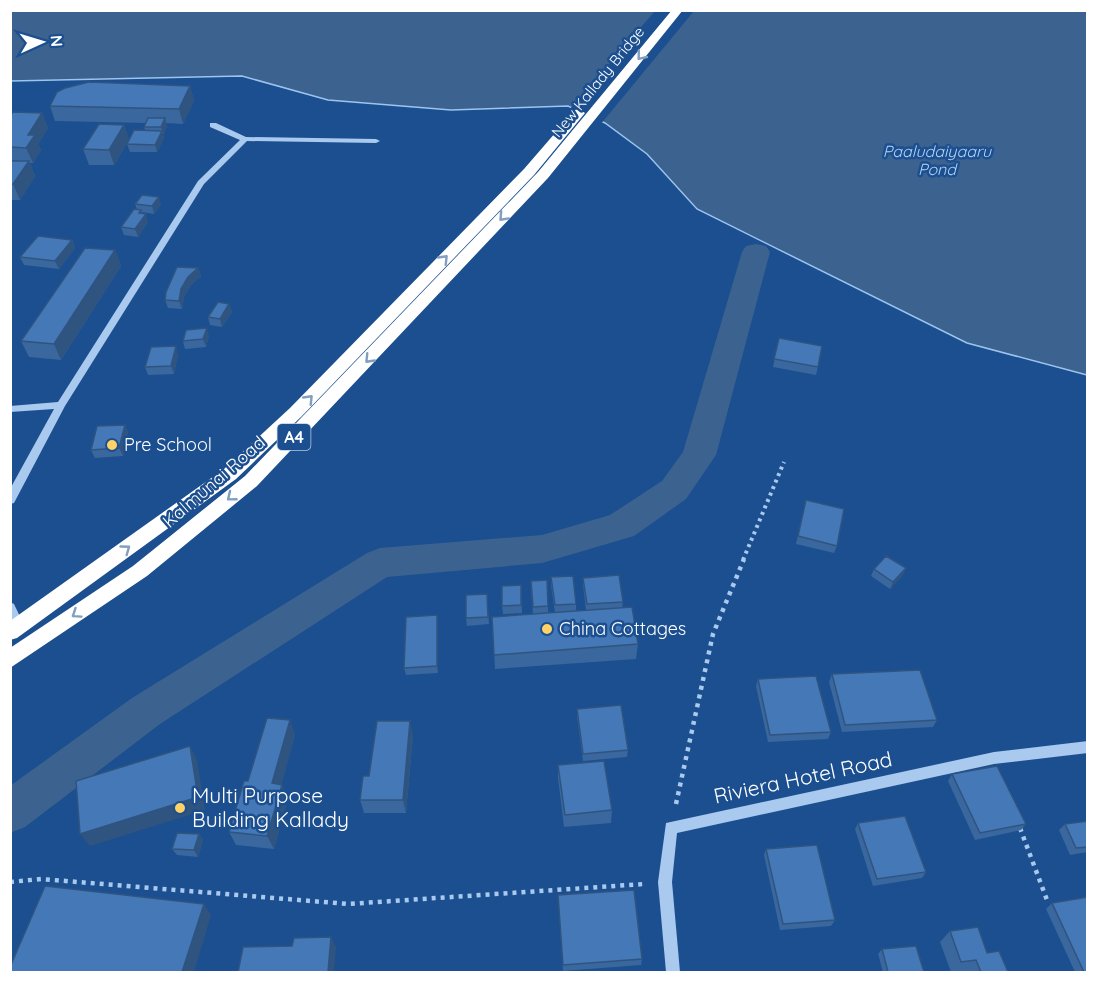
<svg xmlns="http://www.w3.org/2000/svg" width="1098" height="983" viewBox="0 0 1098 983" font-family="Quicksand,sans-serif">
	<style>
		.water { fill: #3c6290; stroke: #9cc4f0; stroke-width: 1.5 }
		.pier { fill: #1b4f8f }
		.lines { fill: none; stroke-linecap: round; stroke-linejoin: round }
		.canal { fill: #3c6290; fill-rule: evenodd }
		.path-far1 { stroke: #a9c9ee; stroke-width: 4; stroke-dasharray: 3 4; stroke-linecap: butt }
		.path { stroke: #a9c9ee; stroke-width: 4.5; stroke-dasharray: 4 5; stroke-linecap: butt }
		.minor { fill: #a9c9ee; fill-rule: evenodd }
		.highway { fill: #fff; fill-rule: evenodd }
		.wall { fill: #3a679d }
		.shaded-wall { fill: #305480 }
		.building { fill: #4478b7; stroke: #305480; stroke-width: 1.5 }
		.oneway { stroke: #829ec1 }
		.poi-dot { fill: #ffd166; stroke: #1b4f8f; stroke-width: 2 }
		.labels { text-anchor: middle; stroke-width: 5; stroke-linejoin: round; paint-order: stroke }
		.far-street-label { font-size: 15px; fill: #fff; stroke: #1b4f8f }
		.far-water-label { font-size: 16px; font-style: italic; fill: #b5d3f5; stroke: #1b4f8f }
		.shield { fill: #1b4f8f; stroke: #bbcadd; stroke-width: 1.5 }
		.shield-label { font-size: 16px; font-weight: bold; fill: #fff }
		.poi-label { font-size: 18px; fill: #fff; stroke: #1b4f8f; text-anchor: start }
		.street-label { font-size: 18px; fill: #fff; stroke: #1b4f8f }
		.near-street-label { font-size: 21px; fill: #fff; stroke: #1b4f8f }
		.near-poi-label { font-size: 21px; fill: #fff; stroke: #1b4f8f; text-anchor: start }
	</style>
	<rect width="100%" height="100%" fill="#1b4f8f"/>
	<path class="water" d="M10,11H1087V375L967,343L697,209L647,154L605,123L568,106L451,110L328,100L242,76L11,81Z"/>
	<path class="pier" d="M655,11H694L600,125L569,110Z"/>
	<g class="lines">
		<path class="canal" d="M756,244L766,246L770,252L716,455L686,499L634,536L542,563L387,577L160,724L25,827L10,833V786L132,698L367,553L380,548L542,535L610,515L662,481L683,452L742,252L746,246Z"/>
		<path class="path-far1" d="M743,560L784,462"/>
		<path class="path" d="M676,804L713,634L744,559
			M1020,828L1047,900
			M10,882L41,879L348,904L644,884"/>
		<path class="minor" d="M210,123H216L246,137L376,139L380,141L376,143L247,141L204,184L65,406L14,503L10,504V489L54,409L10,412V406L58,402L198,181L240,140L210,127Z
			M10,602L14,604L25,627L23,630L19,632L15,630C10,621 10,613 10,602Z
			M1088,741V753L994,764L677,833L672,882L680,972H666L658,882L666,823L994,752Z"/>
		<path class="highway" d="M672,10H683L548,178L257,486L147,576L10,668V648L133,566L245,476L538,172Z
			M579,109L585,113L534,175L302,416L236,479L17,638L10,640V621L224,469L290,408L524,169L575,110Z"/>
	</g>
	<path class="wall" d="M190,86L194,101L183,124L166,123L167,126L163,135L164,138L157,152H130L127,144L145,130L144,127L146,123L55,121L50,106Z
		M42,113L48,128L38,144L41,150L33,163H30L35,176L20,200H10V116Z
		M124,125L129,140L114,165H89L83,149Z
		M135,204H161L154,214L142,212L148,222L138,237L124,235L121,227L137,210Z
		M72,240L75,248L59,269L24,265L20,257Z
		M115,250L121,266L61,360L29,357L21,341Z
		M198,268L201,276L191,285L184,297L182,309L168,308L165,300Z
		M229,304L232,312L222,327L210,325L208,317Z
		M209,336L206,347L185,349L183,341Z
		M779,338L818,367L816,375L773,367Z
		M178,354L174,374L148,375L145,367Z
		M125,425L128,433L123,456L95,458L91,450Z
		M806,500L837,546L834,553L796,544Z
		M906,568L902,576L890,589L871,576L874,569Z
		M551,577L576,604V611L586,610L583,585V578L623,602L622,608L638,644L636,659L495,669L492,617L533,614L531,588L548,606V613H555L551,585Z
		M521,585L522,613L503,614L502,606Z
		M487,594L489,624L467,626L466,618Z
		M437,615L438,622V673L406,675L404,668Z
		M832,674L937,720L933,727L842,732L829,682Z
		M758,679L831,732L828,739L768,742L756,686Z
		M577,709L628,750L627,757L583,761L577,716Z
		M295,734L281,785L288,798L274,849L236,845L229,832L248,781Z
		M413,735L406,813H364L360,800Z
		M558,765L612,810L611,823L564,827L558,778Z
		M952,774L1026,824L1021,830L975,840L948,781Z
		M1088,821V852L1070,855L1059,830L1065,824Z
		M858,823L926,872L922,878L873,886L855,829Z
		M199,834L203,840L198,857L177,855L172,849Z
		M766,849L835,920L831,926L780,930L764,855Z
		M558,895L642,959L641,965L563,971Z
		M1052,903L1088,972H1075L1046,909Z
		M950,931L987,953L1008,972H967L966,971L951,972L940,942Z
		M882,949L924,972H883L878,954Z"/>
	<path class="shaded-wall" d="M190,86L194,101L183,124L179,109Z
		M42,113L48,128L38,144L41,150L33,163L26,148L28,135Z
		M165,118L167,126L164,135L161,127Z
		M124,125L129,140L114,165L109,150Z
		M162,131L164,138L157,152L155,145Z
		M29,161L35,176L20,200L13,184Z
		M159,197L161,204L154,214L152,206Z
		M141,210L143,217L146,214L148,222L138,237L135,229L139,213Z
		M72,240L75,248L59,269L55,261Z
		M115,250L121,266L61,360L54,344Z
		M198,268L201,276L191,285L184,297L182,309L179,301L181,289L188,277Z
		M229,304L232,312L222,327L220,319Z
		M207,328L209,336L206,347L203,339Z
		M176,346L178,354L174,374L171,366Z
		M125,425L128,433L123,456L119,448Z
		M906,568L902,576L890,589L893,582Z
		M437,615L438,622V673L437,666Z
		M290,720L295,734L278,797L272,783Z
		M410,721L413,735L406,813L403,800Z
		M190,746L197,760L205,810L90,846L80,834Z
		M282,785L288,798L274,849L267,836Z
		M199,834L203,840L198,857L194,850Z
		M204,904L211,915L194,972H182Z
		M331,937L336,947L334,972H328Z"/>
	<path class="building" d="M89,82L190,86L179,109L50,106L57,92L65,88Z
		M13,112L42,113L28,135H35L26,148L10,147V116Z
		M148,118H165L161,127H144Z
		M99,124L124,125L109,150L83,149Z
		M134,130L162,131L155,145L127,144Z
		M10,161H29L13,184H10Z
		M142,195L159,197L152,206L135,204Z
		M134,209L141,210L139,213L146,214L135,229L121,227Z
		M38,236L72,240L55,261L20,257Z
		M85,248L115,250L54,344L21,341Z
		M177,267L198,268L188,277L181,289L179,301L165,300L166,292Z
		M218,302L229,304L220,319L208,317Z
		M207,328L203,339L183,341L186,330Z
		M779,338L822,346L818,367L774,359Z
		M176,346L171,366L145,367L151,347Z
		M125,425L119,448L91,450L97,426Z
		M806,500L844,509L837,546L798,536Z
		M886,556L906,568L893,582L874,569Z
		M619,575L623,602L587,604L583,578Z
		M573,576L576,604L555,605L551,577Z
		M547,580L548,606L533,607L531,581Z
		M521,585V605L502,606V586Z
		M487,594L488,617L466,618V595Z
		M632,607L638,644L494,655L492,617Z
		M437,615V666L404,668L406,617Z
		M920,670L937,720L845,725L832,674Z
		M816,676L831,732L770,735L758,679Z
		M621,705L628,750L583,754L577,709Z
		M267,718L290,720L272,783L282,785L267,836L229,832L244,781H248Z
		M377,721H410L403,800H360L363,776H369Z
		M190,746L198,797L80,834L76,781Z
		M604,761L612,810L565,815L558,765Z
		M997,766L1026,824L980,833L952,774Z
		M905,816L926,872L877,879L858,823Z
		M1088,821V847L1076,848L1065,824Z
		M177,833L199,834L194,850L172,849Z
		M817,845L835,920L783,924L766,849Z
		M45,886L204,904L182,972H10V967Z
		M634,890L642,959L563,965L558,895Z
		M1088,897V972H1084L1052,903Z
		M978,927L987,953L999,951L1008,972H981L976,960L961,962L950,931Z
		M331,937L328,972H238L243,947L292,946L294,938Z
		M916,946L924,972H888L882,949Z"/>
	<defs><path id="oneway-chevron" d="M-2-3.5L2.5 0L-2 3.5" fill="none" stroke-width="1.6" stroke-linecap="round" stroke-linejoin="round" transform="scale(1.5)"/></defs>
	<g class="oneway">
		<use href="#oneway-chevron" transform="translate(641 56) rotate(129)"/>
		<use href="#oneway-chevron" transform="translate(503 217) rotate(133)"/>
		<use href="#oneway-chevron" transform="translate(444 259) rotate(-46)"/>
		<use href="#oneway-chevron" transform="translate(369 359) rotate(134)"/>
		<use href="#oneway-chevron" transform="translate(309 399) rotate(-46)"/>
		<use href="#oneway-chevron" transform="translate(231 497) rotate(141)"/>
		<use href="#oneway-chevron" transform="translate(126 549) rotate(-36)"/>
		<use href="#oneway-chevron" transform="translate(76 614) rotate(146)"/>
	</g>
	<g class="poi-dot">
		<circle cx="112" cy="445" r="6"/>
		<circle cx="547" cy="629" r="6"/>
		<circle cx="180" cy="808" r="6"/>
	</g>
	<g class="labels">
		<g class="far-street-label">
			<text transform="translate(598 82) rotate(-51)" y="5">New Kallady Bridge</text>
		</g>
		<g class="far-water-label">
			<text x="937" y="157">Paaludaiyaaru<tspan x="937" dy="18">Pond</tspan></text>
		</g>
		<rect class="shield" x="277.5" y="424" width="33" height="26" rx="4.5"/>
		<g class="shield-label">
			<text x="294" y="443">A4</text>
		</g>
		<g class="poi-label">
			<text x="124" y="451">Pre School</text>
			<text x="559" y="635">China Cottages</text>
		</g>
		<g class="street-label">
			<text transform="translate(214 482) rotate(-41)" y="6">Kalmunai Road</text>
		</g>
		<g class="near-street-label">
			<text transform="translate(803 778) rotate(-12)" y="7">Riviera Hotel Road</text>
		</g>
		<g class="near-poi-label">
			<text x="192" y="803">Multi Purpose<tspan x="192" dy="24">Building Kallady</tspan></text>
		</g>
	</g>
	<rect width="1098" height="983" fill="none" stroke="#ffffff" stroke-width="24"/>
	<g transform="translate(42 42) rotate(86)" stroke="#1b4f8f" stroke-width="4.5" paint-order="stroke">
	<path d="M0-4.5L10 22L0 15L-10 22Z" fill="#ffffff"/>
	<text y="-9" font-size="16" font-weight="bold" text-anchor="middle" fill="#ffffff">N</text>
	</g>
</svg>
